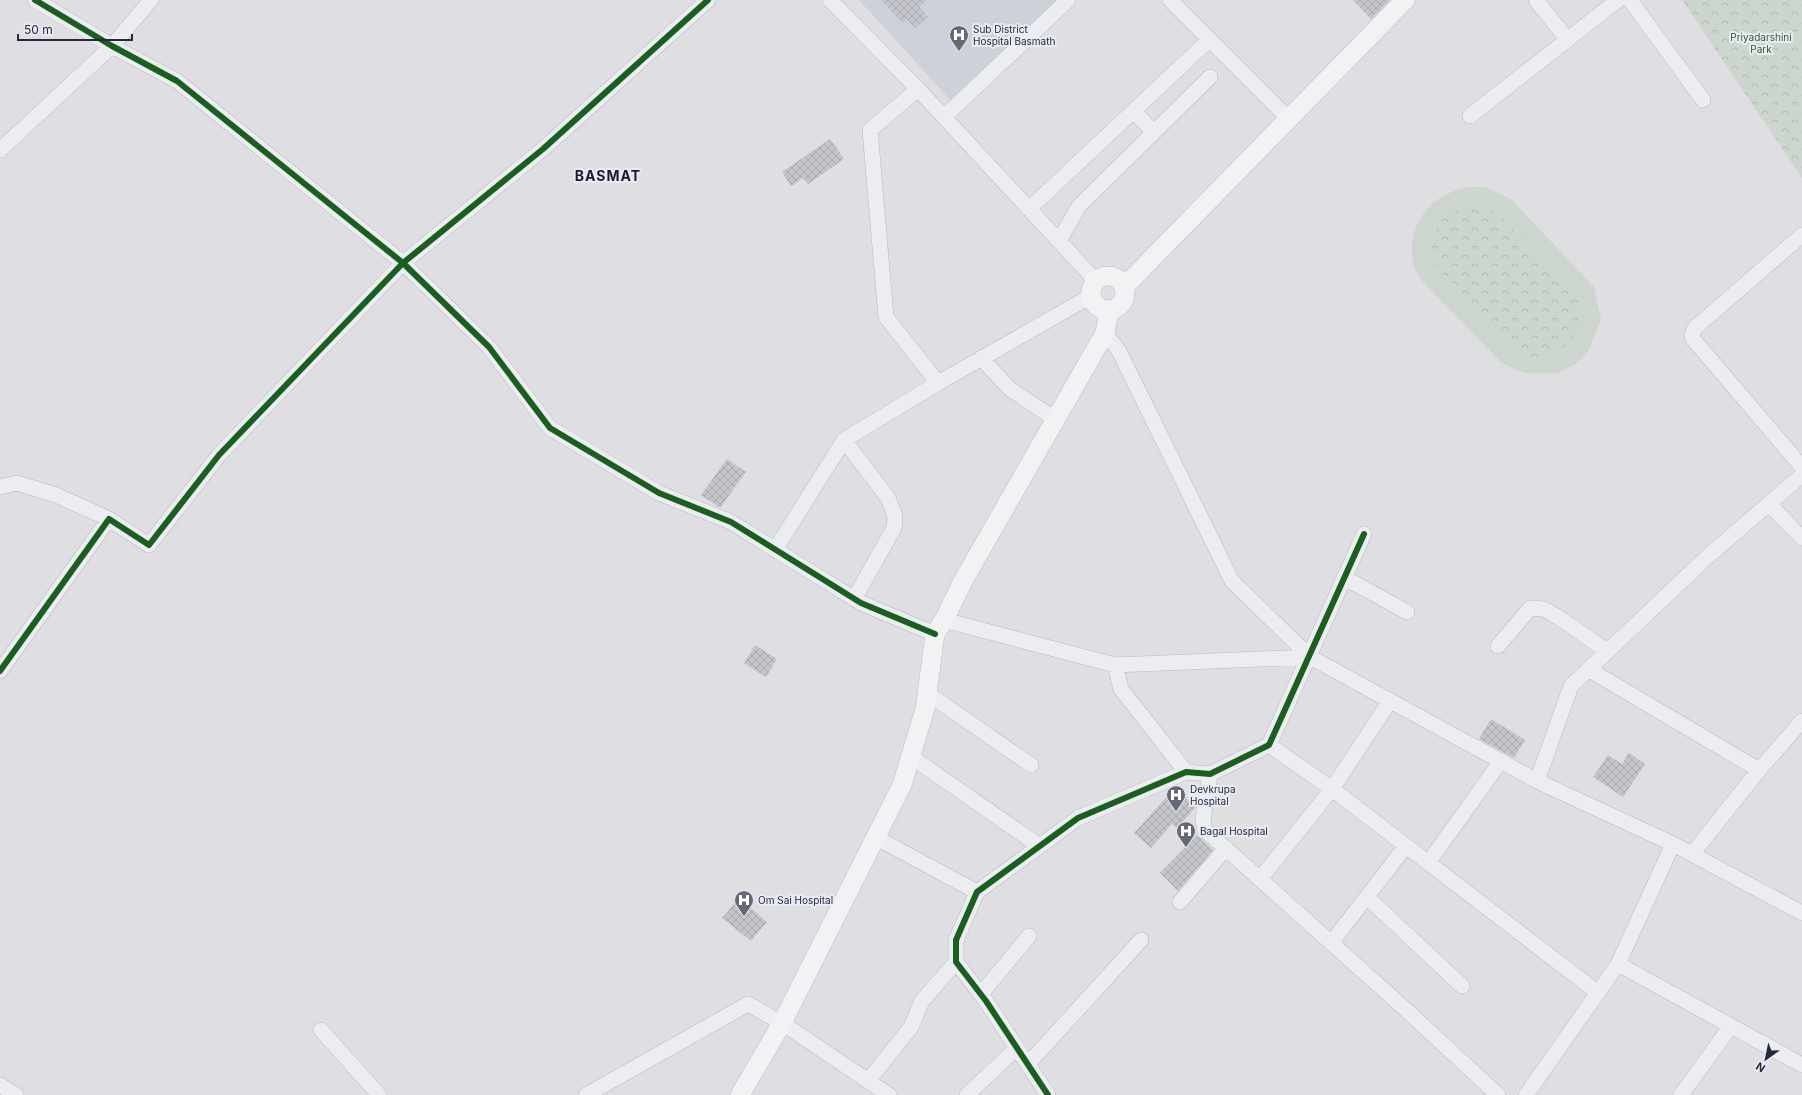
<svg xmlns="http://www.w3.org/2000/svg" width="1802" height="1095" viewBox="0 0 1802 1095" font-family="Inter,sans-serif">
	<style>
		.built { fill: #cfd1da }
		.park { fill: url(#park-crowns) }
		.pitch { fill: #ccd6ce; fill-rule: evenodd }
		.building { fill: url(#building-cross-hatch) }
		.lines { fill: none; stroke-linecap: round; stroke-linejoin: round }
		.minor-casing { stroke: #b9babf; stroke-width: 16 }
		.major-casing { stroke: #babbc1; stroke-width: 20 }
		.minor { stroke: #ecedf0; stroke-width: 15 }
		.major { stroke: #f2f2f4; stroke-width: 19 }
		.cycleway-casing { stroke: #eaecf4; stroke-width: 8 }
		.cycleway { stroke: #1b5e20; stroke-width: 6 }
		.labels { text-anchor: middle; stroke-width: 4; stroke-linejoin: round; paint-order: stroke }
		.poi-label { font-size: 10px; fill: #25293c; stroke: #eaecf4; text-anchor: start }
		.park-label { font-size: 10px; fill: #325832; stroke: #eaecf4 }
		.district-label { font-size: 14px; font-weight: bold; letter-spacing: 1px; fill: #171b2d; stroke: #eaecf4 }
	</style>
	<defs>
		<pattern id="park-crowns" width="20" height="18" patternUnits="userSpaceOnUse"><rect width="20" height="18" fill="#ccd6ce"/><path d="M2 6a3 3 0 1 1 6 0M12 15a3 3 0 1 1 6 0" fill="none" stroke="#afb8b2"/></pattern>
		<pattern id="building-cross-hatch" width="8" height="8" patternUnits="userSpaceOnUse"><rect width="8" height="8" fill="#c4c5ca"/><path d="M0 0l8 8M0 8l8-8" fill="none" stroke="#a8a9ae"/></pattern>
	</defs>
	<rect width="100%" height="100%" fill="#dedee3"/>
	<path class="built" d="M859,0H1068L954,104Z"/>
	<path class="park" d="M1682,0H1802V178Z
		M1464,206L1483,207L1498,213L1578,299C1579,307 1580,316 1579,324C1575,345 1553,359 1532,357C1527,357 1520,353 1515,351L1438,268L1431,251L1434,236L1439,222L1449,213Z"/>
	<path class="pitch" d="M1469,187H1485L1511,199L1594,287L1601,319L1588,352L1575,364L1557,374L1524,373L1502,363L1423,282C1420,277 1415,271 1414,266C1404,226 1431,193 1469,187ZM1464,206L1483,207L1498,213L1578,299C1579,307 1580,316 1579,324C1575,345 1553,359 1532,357C1527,357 1520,353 1515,351L1438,268L1431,251L1434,236L1439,222L1449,213Z"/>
	<path class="building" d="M881,0H927L919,7L928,17L915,28L907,19L903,23Z
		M1353,0H1390L1371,19Z
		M830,139L844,159L808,184L803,178L791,186L782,172Z
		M727,459L746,472L720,508L701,495Z
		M755,645L777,659L766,677L744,663Z
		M1491,719L1525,740L1514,758L1479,739Z
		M1629,753L1645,764L1623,797L1593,777L1608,755L1622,764Z
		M1175,788L1196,807L1177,828L1172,824L1151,848L1134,833Z
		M1197,835L1213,850L1178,891L1160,873Z
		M739,898L767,922L751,941L722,918Z"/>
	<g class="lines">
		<g class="minor-casing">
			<path id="minor" d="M35,0L112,46L177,81L403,263L489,347L550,428L659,493L731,522L861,603L935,634
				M830,0L918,89L1095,280
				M1170,0L1289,119
				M1536,0L1567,39
				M1630,0L1703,100
				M1134,111L1153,132
				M1470,116L1618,0
				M944,117L1068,0
				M0,150L112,46L151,0
				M1029,209L1209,40
				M1802,235L1695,328L1692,334L1693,339L1802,467
				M1059,241L1079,206L1210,77
				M1105,333L1119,351L1232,581L1310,657L1537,781
				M981,358L1010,389L1055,419
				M938,383L1091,296
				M844,440L888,498L895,516L894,528L854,599
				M1802,475L1706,558L1571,686L1537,781L1673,844L1802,913
				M0,487L17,483L56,495L109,519
				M1769,504L1802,538
				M775,550L844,440L938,383L886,317L870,130L918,89
				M1345,578L1407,612
				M944,620L1115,665L1310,657
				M1498,646L1530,608L1544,609L1558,617L1607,651
				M1115,665L1121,689L1186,772
				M1588,669L1759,770
				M0,671L109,519L149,545L219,455L403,263L543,149L708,0
				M927,693L1031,765
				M1269,745L1332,789L1597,992
				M910,756L1038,845
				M1210,774L1203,820L1205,830L1404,1008L1498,1095
				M875,837L977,892
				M1673,844L1618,964L1802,1065
				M1692,854L1759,770L1802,721
				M1428,863L1501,761
				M1260,879L1332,789L1390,701
				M1367,897L1462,986
				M1180,902L1226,848
				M1331,943L1406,846
				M981,994L1029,936
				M321,1030L379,1095
				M1028,1064L1141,940
				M868,1081L911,1027L922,1001L956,962
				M0,1085L16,1095
				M586,1095L748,1004L782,1023L889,1095
				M967,1095L1017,1048
				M1048,1095L986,1001L956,962V940L977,892L1078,818L1186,772L1210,774L1269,745L1364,534
				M1526,1095L1618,964
				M1681,1095L1731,1026"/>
		</g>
		<g class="major-casing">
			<path id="major" d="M1091 293a17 17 0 1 1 34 0a17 17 0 1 1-34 0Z
				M1124,287L1405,0
				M740,1095L782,1023L902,785L925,709L935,634L944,620L963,581L1105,333L1109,310"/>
		</g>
		<use href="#minor" class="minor"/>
		<use href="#major" class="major"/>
		<g class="cycleway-casing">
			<path id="cycleway" d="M35,0L112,46L177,81L403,263L489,347L550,428L659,493L731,522L861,603L935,634
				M0,671L109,519L149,545L219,455L403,263L543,149L708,0
				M1048,1095L986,1001L956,962V940L977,892L1078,818L1186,772L1210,774L1269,745L1364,534"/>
		</g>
		<use href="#cycleway" class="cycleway"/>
	</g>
	<defs>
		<g id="hospital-pin" transform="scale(1)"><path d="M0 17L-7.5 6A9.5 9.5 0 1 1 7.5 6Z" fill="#666876" stroke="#eaecf4"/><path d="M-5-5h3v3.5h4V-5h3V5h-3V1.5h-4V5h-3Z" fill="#fff"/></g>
	</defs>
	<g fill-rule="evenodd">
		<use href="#hospital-pin" x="959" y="35"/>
		<use href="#hospital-pin" x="1176" y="795"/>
		<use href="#hospital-pin" x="1186" y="831"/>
		<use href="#hospital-pin" x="744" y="900"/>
	</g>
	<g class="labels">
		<g class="poi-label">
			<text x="973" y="33">Sub District<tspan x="973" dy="12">Hospital Basmath</tspan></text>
			<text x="1190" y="793">Devkrupa<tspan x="1190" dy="12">Hospital</tspan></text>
			<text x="1200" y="835">Bagal Hospital</text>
			<text x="758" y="904">Om Sai Hospital</text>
		</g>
		<g class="park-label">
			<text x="1761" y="41">Priyadarshini<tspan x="1761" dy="12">Park</tspan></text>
		</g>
		<g class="district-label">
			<text x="608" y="181">BASMAT</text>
		</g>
	</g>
	<g transform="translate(1766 1059) rotate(213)" stroke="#eaecf4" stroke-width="3" paint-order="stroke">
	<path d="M0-3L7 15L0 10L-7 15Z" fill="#25293c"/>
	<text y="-6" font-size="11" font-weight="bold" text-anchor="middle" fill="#25293c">N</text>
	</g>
	<path d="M18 34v6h114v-6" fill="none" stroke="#25293c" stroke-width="2"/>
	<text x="24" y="34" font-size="12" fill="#25293c" stroke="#eaecf4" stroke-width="3" paint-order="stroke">50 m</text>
</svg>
